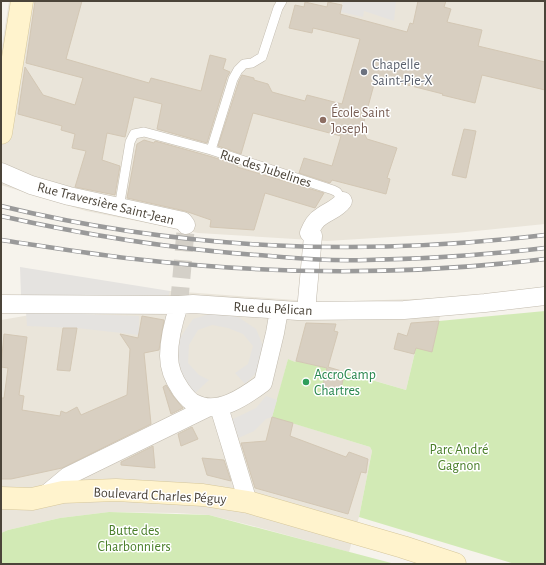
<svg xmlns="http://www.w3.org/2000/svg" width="546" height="565" viewBox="0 0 546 565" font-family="'Alegreya Sans',sans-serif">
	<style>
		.residential { fill: #eae5da }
		.green { fill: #d2eab5 }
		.parking { fill: #e5e3e0 }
		.building { fill: #d8cfc1; stroke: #d3c7b4 }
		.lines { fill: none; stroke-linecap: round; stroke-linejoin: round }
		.minor-tunnel { stroke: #d4d0c8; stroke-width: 18; stroke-dasharray: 18 9; stroke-linecap: butt }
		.service-casing { stroke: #c2bbae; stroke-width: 10 }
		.minor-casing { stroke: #c2bbae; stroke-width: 19 }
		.secondary-casing { stroke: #d6c79b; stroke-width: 23 }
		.service { stroke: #fff; stroke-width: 9 }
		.minor { stroke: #fff; stroke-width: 18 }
		.secondary { stroke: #fff3cd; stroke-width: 22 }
		.rail-casing { stroke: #9a9a9a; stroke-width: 4.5 }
		.rail { stroke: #fff; stroke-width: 3; stroke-dasharray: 9; stroke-linecap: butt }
		.worship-dot { fill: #6b7280; stroke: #fff; stroke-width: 1.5 }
		.education-dot { fill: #8d6e63; stroke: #fff; stroke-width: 1.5 }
		.leisure-dot { fill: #2e9e5b; stroke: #fff; stroke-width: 1.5 }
		.labels { text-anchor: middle; stroke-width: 3; stroke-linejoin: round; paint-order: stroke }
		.worship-label { font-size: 14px; fill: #5b616d; stroke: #fff; text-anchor: start }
		.education-label { font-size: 14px; fill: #785e54; stroke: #fff; text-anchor: start }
		.street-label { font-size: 14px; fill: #4b4439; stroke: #fff }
		.leisure-label { font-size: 14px; fill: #27864d; stroke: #fff; text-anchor: start }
		.park-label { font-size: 14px; fill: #4a7f2a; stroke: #fff }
	</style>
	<rect width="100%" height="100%" fill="#f6f3ec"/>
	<path class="residential" d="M9,1H545V224L456,233L327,241L198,233L86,211L1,185V52Z
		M170,291L323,302L444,298L432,352L416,348L406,390L328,367L327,368L296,363L288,359L273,417L370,447L372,451L359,517L349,552L257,527L209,515L177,513L109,512L60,518L8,530L1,533V320Z"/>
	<path class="green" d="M545,311V564H515L359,517L372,451L370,447L272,417L288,359L295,362L296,361L327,368V367L406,390L416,348L432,351L439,321Z
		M109,512L209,515L395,564H1V533L8,530L60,518Z"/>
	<path class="parking" d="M343,1H396L394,21L364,11L363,17L341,12Z
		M20,267L170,291L168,297L21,295Z
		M26,312L139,316V335L77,328L27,326Z
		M213,313L238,317L256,329L265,350L258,371L245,384L235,373L248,364L253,346L243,334L228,328L212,325L198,330L189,345L188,363L199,375L209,380L195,393L180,379L175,357L180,338L193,319Z
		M266,396L277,400L272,417L266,419L254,431L236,439L231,420L256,408Z"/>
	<path class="building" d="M35,1H82L66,59L149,83L151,78L201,91L210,55L226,59L223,69L230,72L227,77L207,143L157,129L162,104L134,97L125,137L107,133L102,160L120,166L115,195L75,187L86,151L72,148L75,134L61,130L62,126L18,114L25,67L43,95L75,105L83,78L26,63Z
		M418,1H446L444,7L451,9L447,22L482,30L478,46L545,62V90L482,75L475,103L442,95L443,94L376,77L362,129L367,139L397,148L387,178L390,179L386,194L332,180L330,183L299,173L304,158L332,166L341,136L253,113L241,154L218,146L239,81L242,75L254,78V80L268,84L272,92L305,101L307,95L342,104L360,39L313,28L312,33L289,28L295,5L304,7L305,2L327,7L328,2L342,5L340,14L407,32L410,23L413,24Z
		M464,129L476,131L466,178L452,175Z
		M144,140L154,143L155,141L209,156L238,165L237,167L324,193L315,208L265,193L254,230L210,227L211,220L185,211L127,198L137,144Z
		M142,316L164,320L159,350L144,353L151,424L62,468L11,479H1V398H4L8,368L1,367L4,334L27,337L19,395L24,396L22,410L60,416L61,411L66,413L77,407L81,415L127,395L130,349L120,334L138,338Z
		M439,321L432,352L416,348L414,354L394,349L398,333L407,336L411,323Z
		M306,323L336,324L334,331L338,332L328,367L345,372L340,392L322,389L327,368L296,361Z
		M63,328H77L70,371L57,370Z
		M166,385L173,396L183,408L171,414L163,387Z
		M272,417L293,423L290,436L346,457L349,452L368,459L366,473L361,472L348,514L255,488L241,443L266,441Z
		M192,427L198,439L181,446L178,434Z
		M153,446L155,468L121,465V462Z
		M202,458L224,460L231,481L207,475Z"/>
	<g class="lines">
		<path class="minor-tunnel" d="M179,305L186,225"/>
		<g class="service-casing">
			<path id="service" d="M211,150L233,79L238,70L244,64L252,63L262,57L278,8L282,1
				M119,208L130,142L134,134L144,132L211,150L333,190L337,192L343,201"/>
		</g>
		<g class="minor-casing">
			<path id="minor" d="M1,172L31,185L69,196L183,221L186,225
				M1,304L179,305L193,304L298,311L404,310L485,303L545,296
				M179,305C174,320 169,340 169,356C169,368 174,380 181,390C184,394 189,401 194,403C217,416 244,397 263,383L275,333L279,310
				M306,311L313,236L309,233C312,226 315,220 322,216C329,211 337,209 343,201
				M219,407L248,502
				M44,496L68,476L207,408"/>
		</g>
		<g class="secondary-casing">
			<path id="secondary" d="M1,133L22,1
				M1,498L32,499L63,492L116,490L203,495L248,502L403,547L455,564"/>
		</g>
		<use href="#service" class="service"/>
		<use href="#minor" class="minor"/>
		<use href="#secondary" class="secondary"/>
		<g class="rail-casing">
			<path id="rail" d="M1,206C182,250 360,257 545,235
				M1,216C90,236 179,250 270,256C302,259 335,261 367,260C426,259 486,255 545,248
				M1,240C49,247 96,255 144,260C277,275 413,275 545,259"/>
		</g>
		<use href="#rail" class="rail"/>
	</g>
	<circle class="worship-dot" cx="364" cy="72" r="4"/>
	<circle class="education-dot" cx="323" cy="120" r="4"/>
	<circle class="leisure-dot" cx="306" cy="382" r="4"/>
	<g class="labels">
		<g class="worship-label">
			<text x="372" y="69">Chapelle<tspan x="372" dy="16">Saint-Pie-X</tspan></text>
		</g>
		<g class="education-label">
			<text x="331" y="117">École Saint<tspan x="331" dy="16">Joseph</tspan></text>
		</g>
		<g class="street-label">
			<text transform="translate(266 168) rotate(18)" y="5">Rue des Jubelines</text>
			<text transform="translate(106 203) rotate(14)" y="5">Rue Traversière Saint-Jean</text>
			<text transform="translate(273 308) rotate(3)" y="5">Rue du Pélican</text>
			<text transform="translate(160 495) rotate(3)" y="5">Boulevard Charles Péguy</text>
		</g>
		<g class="leisure-label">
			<text x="314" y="379">AccroCamp<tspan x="314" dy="16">Chartres</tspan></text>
		</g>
		<g class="park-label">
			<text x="459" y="454">Parc André<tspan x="459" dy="16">Gagnon</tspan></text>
			<text x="134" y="535">Butte des<tspan x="134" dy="16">Charbonniers</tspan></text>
		</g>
	</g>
	<rect width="546" height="565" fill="none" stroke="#4b4439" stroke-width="4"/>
</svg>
